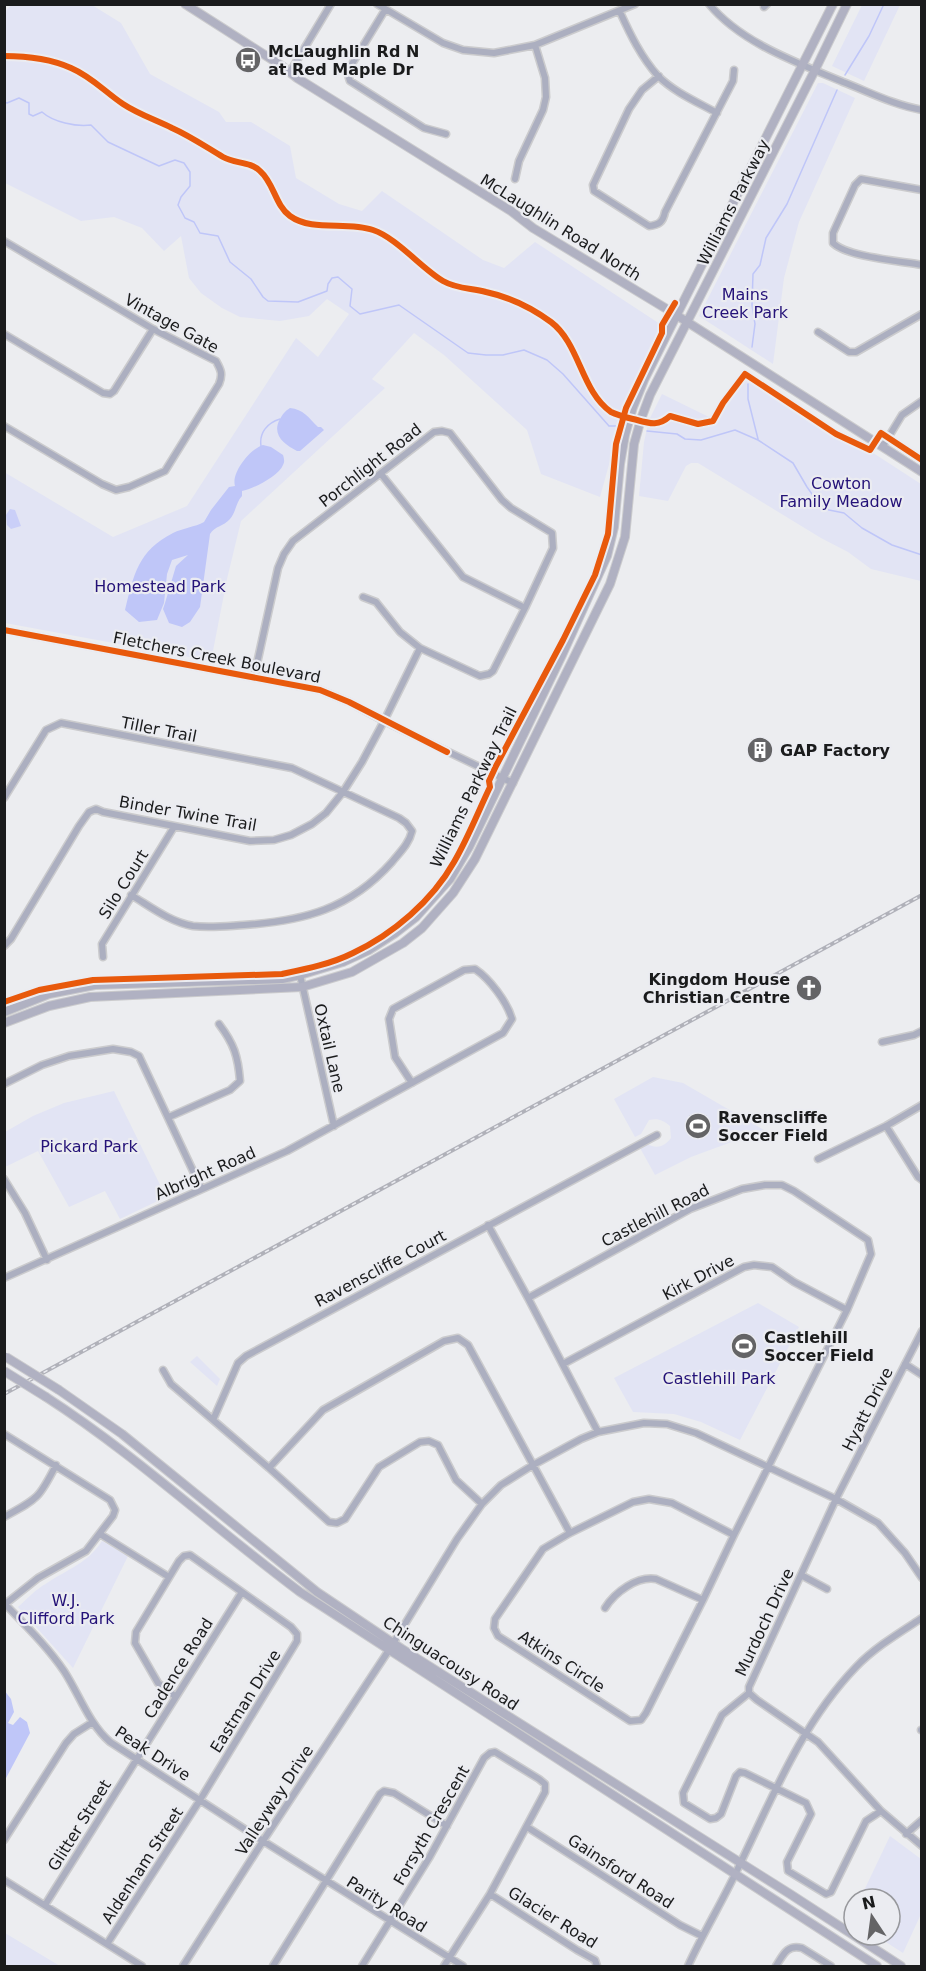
<svg xmlns="http://www.w3.org/2000/svg" width="926" height="1971" viewBox="0 0 926 1971" font-family="'DejaVu Sans',sans-serif">
	<style>
		.green { fill: #e2e4f4 }
		.forest { fill: #cacff8 }
		.water { fill: #bfc6f8 }
		.lines { fill: none; stroke-linecap: round; stroke-linejoin: round }
		.stream { stroke: #bfc6f8; stroke-width: 1.5 }
		.minor-casing { stroke: #cbcbcd; stroke-width: 9 }
		.major-casing { stroke: #cbcbcd; stroke-width: 10 }
		.minor { stroke: #acafc0; stroke-width: 6 }
		.major { stroke: #b0b1c2; stroke-width: 8 }
		.rail-casing { stroke: #b0b1b9; stroke-width: 4 }
		.rail { stroke: #ebecf1; stroke-width: 1.5; stroke-dasharray: 4.5; stroke-linecap: butt }
		.major-bridge-casing { stroke: #cbcbcd; stroke-width: 10; stroke-linecap: butt }
		.major-bridge { stroke: #b0b1c2; stroke-width: 8 }
		.cycleway-casing { stroke: #ebecf1; stroke-width: 10 }
		.cycleway { stroke: #e8590c; stroke-width: 6 }
		.labels { text-anchor: middle; stroke-width: 4.5; stroke-linejoin: round; paint-order: stroke }
		.poi-label { font-size: 16px; font-weight: bold; fill: #1a1b1c; stroke: #ebecf1; text-anchor: start }
		.street-label { font-size: 16px; fill: #1a1b1c; stroke: #ebecf1 }
		.park-label { font-size: 16px; fill: #241278; stroke: #ebecf1 }
	</style>
	<rect width="100%" height="100%" fill="#ecedf0"/>
	<path class="green" d="M11,5H92L121,23L150,74L219,112L226,122H251L290,146L296,178L339,204L362,211L382,191L483,260L504,268L535,242L660,324V328L630,389L600,497L541,474L527,430L444,355L414,333L372,379L385,388L241,521L227,579L211,661L5,623L4,472L113,537L187,506L296,338L318,357L349,314L327,299L309,316L280,321L240,317L222,308L201,293L189,278L181,236L164,251L142,228L114,217L81,221L5,183L4,13Z
		M862,5H900L864,81L832,66Z
		M818,83H823L855,98L799,222L784,278L773,364L699,316Z
		M744,374L835,434L867,449L921,484V581L871,569L848,552L821,538L698,463H691L686,466L668,501L639,496L644,442L649,420L662,394L709,417Z
		M653,1077L683,1083L764,1130L691,1157L655,1175L640,1148L647,1144C657,1149 664,1147 671,1138L670,1126C663,1120 658,1118 649,1120L641,1134L635,1137L614,1099Z
		M114,1091L166,1197L120,1219L105,1191L69,1207L38,1151L5,1167V1132L33,1116L64,1103Z
		M758,1303L799,1327L740,1440L701,1422L674,1414L633,1412L614,1378Z
		M197,1356L220,1379L217,1386L190,1362Z
		M102,1541L128,1556L73,1668L18,1607C27,1599 36,1589 47,1583C68,1569 88,1563 102,1541Z
		M890,1836L921,1859V1914L903,1953L875,1935H890V1899H860Z
		M5,1933L60,1966H5Z"/>
	<path class="forest" d="M10,509L15,510L21,526L11,529L7,525L6,515Z"/>
	<path class="water" d="M290,408C303,409 309,418 318,427H321L324,430L300,451H297C285,445 271,435 280,419C283,414 285,411 290,408Z
		M263,445L271,447L283,455C284,459 285,461 283,465C279,476 253,489 242,491V496C236,502 236,512 230,519C224,526 215,526 210,534L200,607L190,622L182,627L169,623L163,609L165,603L176,566L188,555L172,560L167,574L164,603L157,620L139,622L125,610C134,574 138,551 173,533C183,528 195,527 204,522L211,510L229,487L235,486C231,473 250,449 263,445Z
		M4,1690L11,1699L14,1712L8,1723L13,1725L20,1717L27,1722L30,1733L5,1780Z"/>
	<g class="lines">
		<path class="stream" d="M845,75L869,36L884,4
			M4,102L7,103L19,98L29,103V114L33,116L42,112C53,122 76,127 91,125L108,142L159,166L175,160L184,163L190,172V186L181,197L178,205L185,218L194,222L200,233L218,236L230,262L251,279L263,297L268,301L298,302L327,291L328,284L332,278L338,277L352,289L350,306L360,314L399,305L468,353L486,355H503L524,350L547,360L563,374L609,426H618
			M752,347L755,324L752,305L753,274L760,265L766,238L787,204L837,90
			M748,384V399L758,439
			M647,431L677,434L685,439L701,440L735,430L758,440L793,463L807,487L819,504L829,510L844,513L862,528L892,545L922,555
			M261,446C259,433 267,423 280,419"/>
		<g class="minor-casing">
			<path id="minor" d="M377,4L443,43L463,50L494,53L535,45L635,4
				M709,4C741,43 798,63 843,82C869,92 894,105 922,110
				M764,7L767,4
				M385,10L347,72L350,81L424,128L446,134
				M620,12C630,34 641,57 658,76C674,92 697,102 717,113
				M290,72L331,4
				M659,76L642,90L629,109L593,185L594,191L649,226C659,225 663,222 665,212L733,81L734,70
				M515,179L519,161L543,110L546,97L545,78L535,45
				M922,190L861,179L855,185L833,233V243C847,257 900,261 922,265
				M4,241L153,329L216,361C221,370 223,374 219,384L165,471L129,487L116,490L102,484L4,426
				M818,332L849,352H856L922,314
				M4,334L103,393L110,394L114,391L153,329
				M883,446L902,415L922,401
				M381,474L463,577L525,608
				M4,630L320,690L349,702L384,721L513,783
				M254,677L278,568L284,554L293,541L434,432L442,431L450,433L502,500L511,508L552,533L553,548L525,608L493,671L489,674L480,676L420,648L400,632L376,602L363,597
				M4,798L46,730L61,723L292,768L399,818L406,823L412,831C409,844 400,852 392,862C350,909 304,921 244,925C227,926 210,928 193,926C170,922 151,907 131,895
				M4,946L11,939L79,826L89,812L96,809L103,812L250,841L274,840L291,835L312,824L326,813L343,792L362,762L384,721L420,648
				M103,957L102,944L174,827
				M300,975L334,1126
				M882,1042L914,1035L922,1031
				M4,1084L42,1065L69,1056L113,1049L131,1052L139,1056L201,1188
				M169,1117L230,1090L240,1081C238,1056 234,1044 219,1024
				M886,1126L918,1177L922,1180
				M818,1159L886,1126L922,1105
				M4,1179L25,1213L47,1260
				M488,1225L528,1298
				M4,1278L287,1151L503,1033L512,1019C507,1002 490,979 475,969L464,970L393,1009L389,1019L395,1057L412,1083
				M922,1331L836,1499L749,1687V1693L757,1700L818,1742L881,1811L922,1846
				M563,1364L744,1267L754,1265L772,1267L794,1282L847,1310
				M905,1364L922,1375
				M163,1370L171,1384L213,1420
				M598,1432L528,1298L690,1209L742,1189L765,1185H782L794,1191L868,1240L871,1254L847,1310L734,1535L703,1600L646,1713L641,1720L630,1721L498,1636L494,1628L495,1619L543,1549L570,1533L633,1502L649,1499L672,1503L734,1535
				M4,1434L110,1500L115,1510L113,1516L86,1551L38,1578L4,1605
				M269,1468L213,1420L238,1363L246,1356L657,1135
				M482,1504L456,1480L438,1445L429,1441L420,1442L379,1467L345,1519L337,1523L329,1522L269,1468L323,1410L444,1341L458,1338L468,1345L570,1533
				M4,1517C37,1499 39,1499 56,1465
				M100,1534L169,1577
				M801,1575L827,1589
				M4,1603C25,1625 47,1646 64,1671C79,1694 89,1724 110,1742L263,1841L463,1966
				M605,1608C615,1592 637,1576 656,1579L703,1600
				M749,1693L722,1715L683,1793L684,1803L710,1819L716,1818L721,1814L736,1776L740,1772L745,1773L806,1803L811,1814L787,1862L788,1871L826,1894L831,1892L866,1821L881,1811
				M921,1730H922
				M527,1827L680,1925L702,1936
				M906,1834L922,1820
				M4,1840L66,1743L74,1734L93,1722
				M4,1880L142,1966
				M490,1894L577,1950L595,1960L597,1966
				M45,1905L242,1592
				M107,1944L200,1800L297,1641V1634L291,1627L190,1555L184,1556L179,1561L136,1632L135,1643L158,1683L176,1697
				M183,1966L263,1841L389,1650L457,1539L482,1504L501,1485L533,1465L581,1439L598,1432L644,1423L667,1424L696,1433L836,1499L878,1523L905,1553L922,1578
				M273,1966L380,1794L384,1791L394,1793L447,1826
				M362,1966L429,1858L484,1758L490,1753L495,1752L539,1779L545,1784V1792L490,1894L444,1966
				M688,1966C704,1931 724,1899 740,1864C773,1796 802,1723 856,1667C874,1648 899,1633 922,1618
				M776,1966C783,1955 787,1944 802,1948L831,1966"/>
		</g>
		<g class="major-casing">
			<path id="major" d="M185,4L282,66L297,78L511,211L533,228L670,311L922,472
				M4,1012L49,994L95,985L282,979L300,975L343,962L369,950L394,934L416,917L450,879L469,847L562,655L607,556L614,527L620,464L625,435L633,407L644,380L833,4
				M4,1023L49,1006L90,997L302,987L352,972L403,943L422,928L453,893L475,859L610,584L625,537L634,444L641,419L650,395L815,70L847,4
				M59,1390L122,1434L317,1592L402,1649L790,1894L901,1966
				M46,1397C136,1455 214,1528 300,1592L877,1966"/>
		</g>
		<use href="#minor" class="minor"/>
		<use href="#major" class="major"/>
		<g class="rail-casing">
			<path id="rail" d="M4,1394L922,895"/>
		</g>
		<use href="#rail" class="rail"/>
		<g class="major-bridge-casing">
			<path id="major-bridge" d="M6,1357L59,1390
				M4,1371L46,1397"/>
		</g>
		<use href="#major-bridge" class="major-bridge"/>
		<g class="cycleway-casing">
			<path id="cycleway" d="M4,56C26,56 51,59 71,68C92,77 105,92 123,104C138,114 156,120 172,128C190,136 206,147 223,157C235,164 250,161 260,171C274,183 275,205 290,216C312,232 347,221 373,230C397,238 421,268 443,281C457,289 471,288 486,292C509,297 532,308 551,322C580,344 581,391 611,412C619,416 629,418 637,420C651,424 659,426 670,416L698,424L713,421L723,403L745,374L836,434L870,450L881,433L922,460
				M4,630L320,690L349,702L447,752
				M4,1002L39,990L93,980L282,974C306,969 331,964 353,953C393,934 432,901 454,862C468,838 478,812 490,787L489,781L496,766L563,640L595,575L608,534L616,444L626,408L662,333V325L675,303"/>
		</g>
		<use href="#cycleway" class="cycleway"/>
	</g>
	<defs>
		<g id="bus-disc" transform="scale(1.35)"><circle r="9.5" fill="#646466" stroke="#ebecf1"/><path d="M-5-6H5V4H4V6H2V4H-2V6H-4V4H-5ZM-3.5-4V0h7V-4ZM-3.5 1.2v1.5H-2V1.2ZM2 1.2v1.5H3.5V1.2Z" fill="#fff"/></g>
		<g id="building-disc" transform="scale(1.35)"><circle r="9.5" fill="#646466" stroke="#ebecf1"/><path d="M-4-6H4V6H1V3H-1V6H-4ZM-2.5-4.3h1.7v1.8h-1.7ZM.8-4.3h1.7v1.8H.8ZM-2.5-1h1.7V.8h-1.7ZM.8-1h1.7V.8H.8Z" fill="#fff"/></g>
		<g id="church-disc" transform="scale(1.35)"><circle r="9.5" fill="#646466" stroke="#ebecf1"/><path d="M-1.2-6h2.4v3.5h3.3v2.4h-3.3V6h-2.4V-.1h-3.3v-2.4h3.3Z" fill="#fff"/></g>
		<g id="stadium-disc" transform="scale(1.35)"><circle r="9.5" fill="#646466" stroke="#ebecf1"/><path d="M0-5a6.5 5 0 1 0 0 10a6.5 5 0 1 0 0-10ZM-3.5-1.8h7v3.6h-7Z" fill="#fff"/></g>
	</defs>
	<g fill-rule="evenodd">
		<use href="#bus-disc" x="248" y="60"/>
		<use href="#building-disc" x="760" y="750"/>
		<use href="#church-disc" x="809" y="988"/>
		<use href="#stadium-disc" x="698" y="1126"/>
		<use href="#stadium-disc" x="744" y="1346"/>
	</g>
	<g class="labels">
		<g class="poi-label">
			<text x="268" y="57">McLaughlin Rd N<tspan x="268" dy="18">at Red Maple Dr</tspan></text>
			<text x="780" y="756">GAP Factory</text>
			<text x="790" y="985" text-anchor="end">Kingdom House<tspan x="790" dy="18">Christian Centre</tspan></text>
			<text x="718" y="1123">Ravenscliffe<tspan x="718" dy="18">Soccer Field</tspan></text>
			<text x="764" y="1343">Castlehill<tspan x="764" dy="18">Soccer Field</tspan></text>
		</g>
		<g class="street-label">
			<text transform="translate(733 202) rotate(-63)" y="6">Williams Parkway</text>
			<text transform="translate(561 227) rotate(32)" y="6">McLaughlin Road North</text>
			<text transform="translate(172 323) rotate(29)" y="6">Vintage Gate</text>
			<text transform="translate(370 465) rotate(-38)" y="6">Porchlight Road</text>
			<text transform="translate(217 657) rotate(11)" y="6">Fletchers Creek Boulevard</text>
			<text transform="translate(159 729) rotate(11)" y="6">Tiller Trail</text>
			<text transform="translate(473 787) rotate(-64)" y="6">Williams Parkway Trail</text>
			<text transform="translate(188 813) rotate(10)" y="6">Binder Twine Trail</text>
			<text transform="translate(123 884) rotate(-58)" y="6">Silo Court</text>
			<text transform="translate(330 1048) rotate(77)" y="6">Oxtail Lane</text>
			<text transform="translate(205 1173) rotate(-24)" y="6">Albright Road</text>
			<text transform="translate(655 1215) rotate(-27)" y="6">Castlehill Road</text>
			<text transform="translate(380 1268) rotate(-28)" y="6">Ravenscliffe Court</text>
			<text transform="translate(698 1277) rotate(-28)" y="6">Kirk Drive</text>
			<text transform="translate(867 1409) rotate(-63)" y="6">Hyatt Drive</text>
			<text transform="translate(764 1622) rotate(-65)" y="6">Murdoch Drive</text>
			<text transform="translate(562 1661) rotate(33)" y="6">Atkins Circle</text>
			<text transform="translate(451 1663) rotate(33)" y="6">Chinguacousy Road</text>
			<text transform="translate(178 1668) rotate(-58)" y="6">Cadence Road</text>
			<text transform="translate(245 1701) rotate(-58)" y="6">Eastman Drive</text>
			<text transform="translate(153 1753) rotate(33)" y="6">Peak Drive</text>
			<text transform="translate(274 1800) rotate(-57)" y="6">Valleyway Drive</text>
			<text transform="translate(79 1825) rotate(-58)" y="6">Glitter Street</text>
			<text transform="translate(431 1825) rotate(-60)" y="6">Forsyth Crescent</text>
			<text transform="translate(142 1865) rotate(-57)" y="6">Aldenham Street</text>
			<text transform="translate(621 1871) rotate(33)" y="6">Gainsford Road</text>
			<text transform="translate(387 1904) rotate(32)" y="6">Parity Road</text>
			<text transform="translate(553 1917) rotate(32)" y="6">Glacier Road</text>
		</g>
		<g class="park-label">
			<text x="745" y="300">Mains<tspan x="745" dy="18">Creek Park</tspan></text>
			<text x="841" y="489">Cowton<tspan x="841" dy="18">Family Meadow</tspan></text>
			<text x="160" y="592">Homestead Park</text>
			<text x="89" y="1152">Pickard Park</text>
			<text x="719" y="1384">Castlehill Park</text>
			<text x="66" y="1606">W.J.<tspan x="66" dy="18">Clifford Park</tspan></text>
		</g>
	</g>
	<rect width="926" height="1971" fill="none" stroke="#1a1b1c" stroke-width="12"/>
	<g transform="translate(872 1917) rotate(347)"><circle r="28" fill="#ebecf1" stroke="#97989c" stroke-width="1.5"/>
	<path d="M0-4.5L10 22L0 15L-10 22Z" fill="#646466"/>
	<text y="-9" font-size="16" font-weight="bold" text-anchor="middle" fill="#1a1b1c">N</text>
	</g>
</svg>
